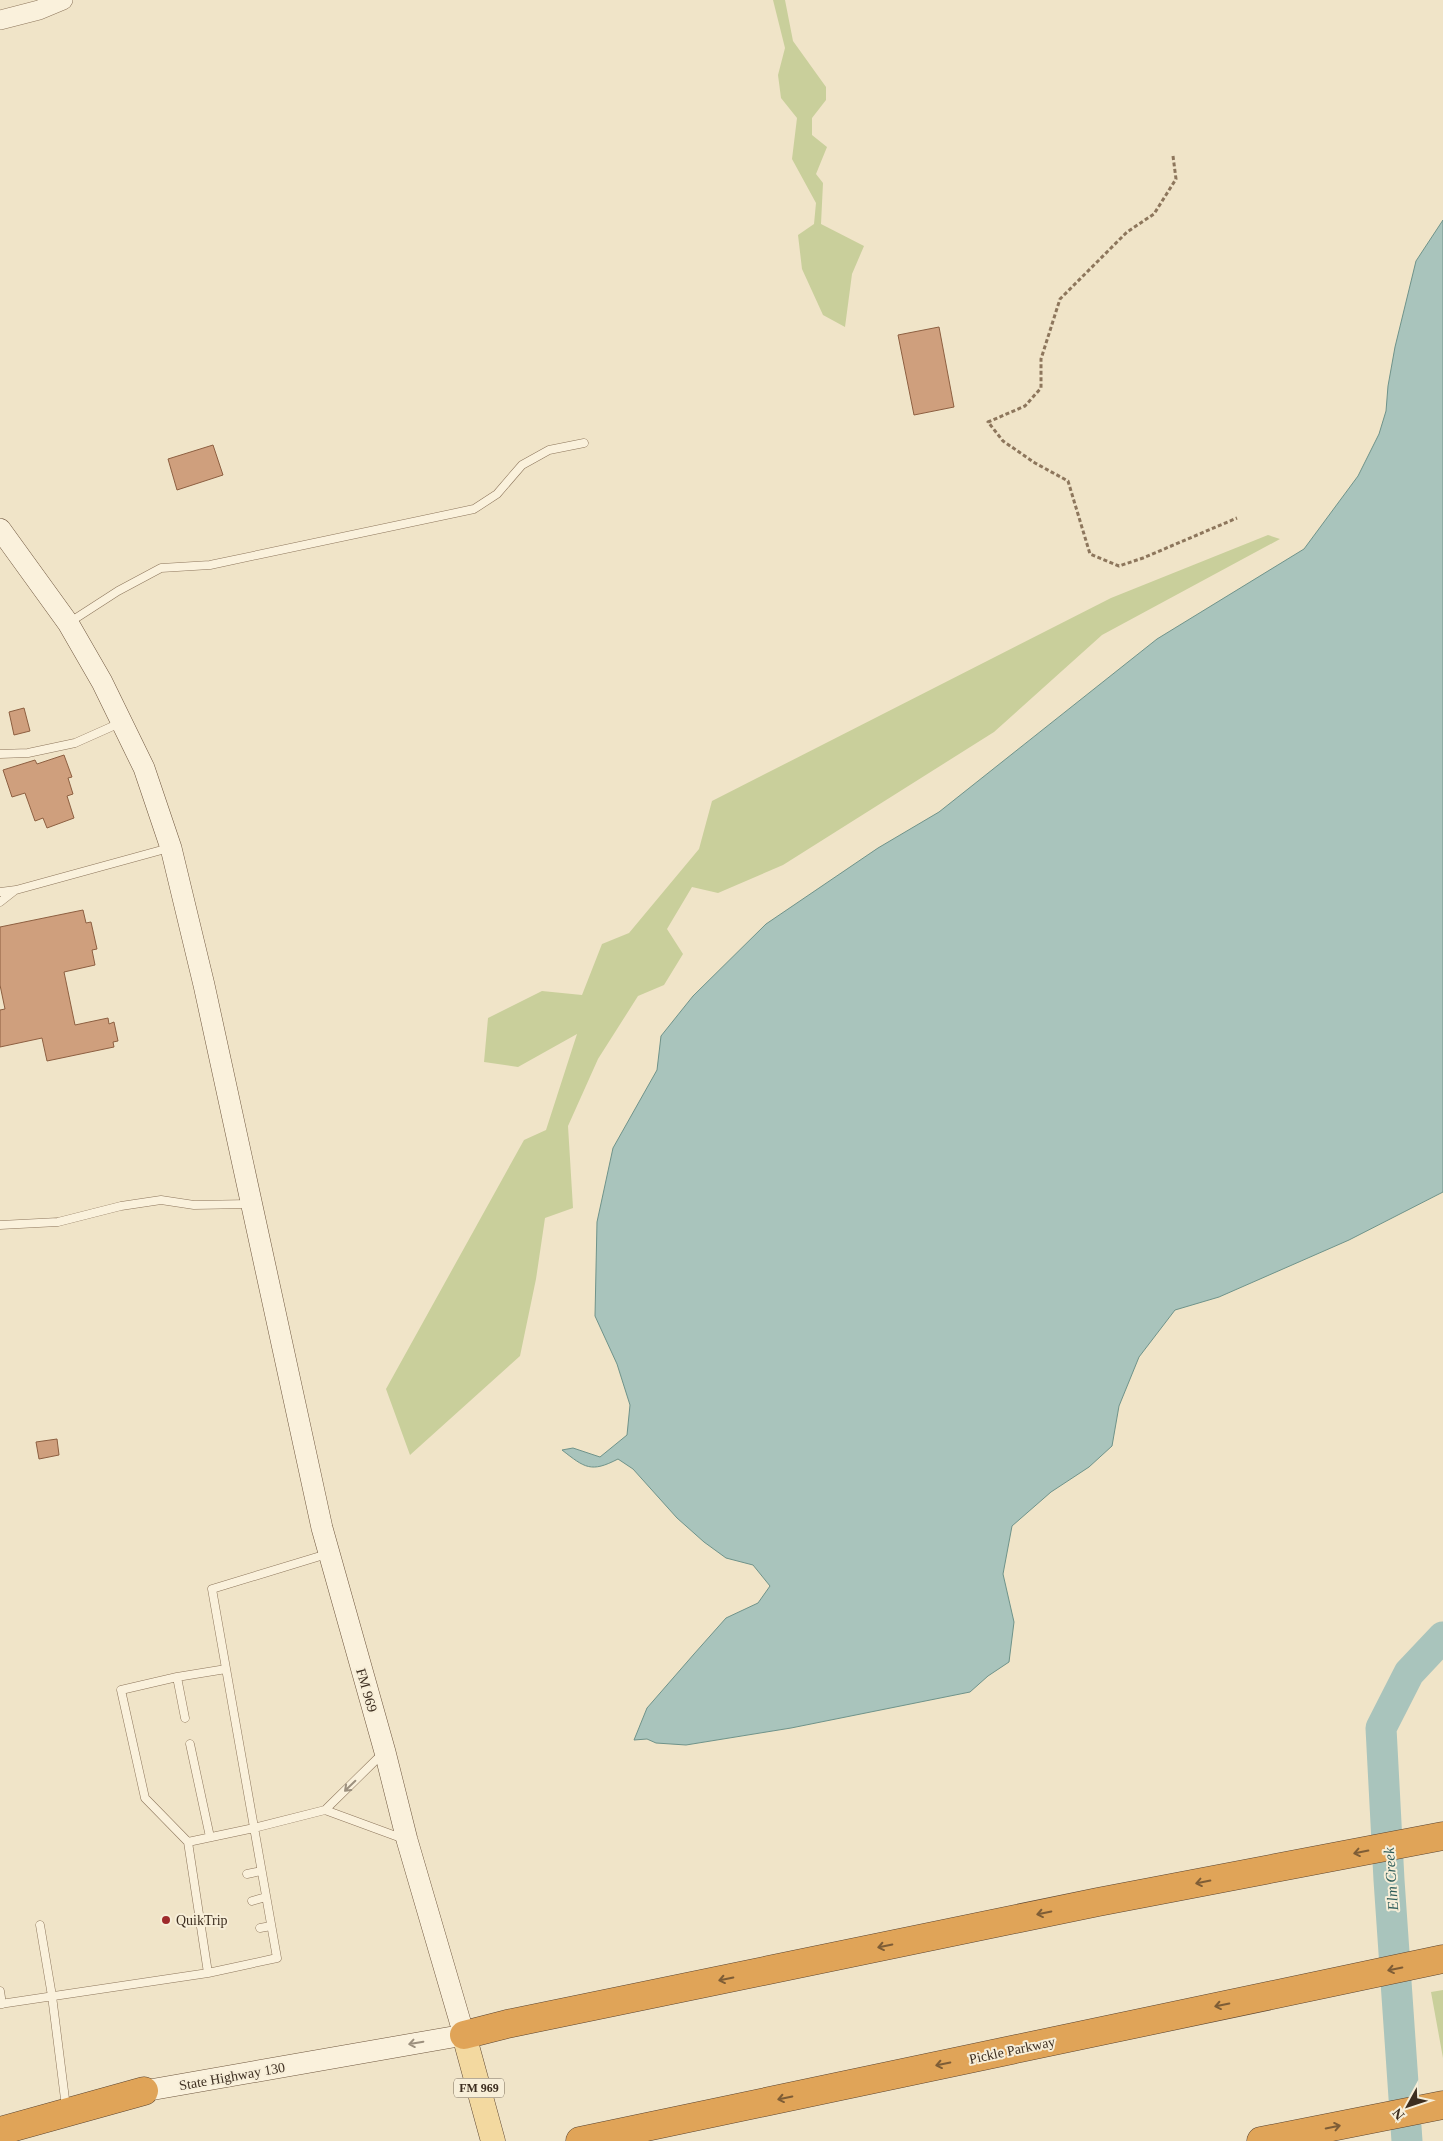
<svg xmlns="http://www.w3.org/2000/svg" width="1443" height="2141" viewBox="0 0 1443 2141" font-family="Georgia,serif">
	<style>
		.green { fill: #c9cf9b }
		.water { fill: #a9c4bc; stroke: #6f938a }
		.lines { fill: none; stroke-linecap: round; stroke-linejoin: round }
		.river { stroke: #a9c4bc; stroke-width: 31 }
		.building { fill: #cf9f7d; stroke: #8d5f41 }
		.service-casing { stroke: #8d765c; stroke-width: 9 }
		.tertiary-casing { stroke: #8d765c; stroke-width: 20 }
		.secondary-casing { stroke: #6f573f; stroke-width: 22 }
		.primary-casing { stroke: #5b4430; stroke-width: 25 }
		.motorway-casing { stroke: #5b4430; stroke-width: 29 }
		.path { stroke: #8d765c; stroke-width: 3; stroke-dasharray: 4 2.5; stroke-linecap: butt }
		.service { stroke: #faf1dc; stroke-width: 8 }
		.tertiary { stroke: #faf1dc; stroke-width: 19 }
		.secondary { stroke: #faf1dc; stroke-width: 21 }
		.primary { stroke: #f3d9a0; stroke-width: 24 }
		.motorway { stroke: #e0a458; stroke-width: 28 }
		.oneway { stroke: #9c907e }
		.oneway2 { stroke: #7e5d36 }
		.poi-dot { fill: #9e2a2b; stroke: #f7eed8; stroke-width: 2 }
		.labels { text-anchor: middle; stroke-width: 4; stroke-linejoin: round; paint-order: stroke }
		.shield { fill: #f7eed8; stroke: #756857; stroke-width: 1 }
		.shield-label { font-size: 12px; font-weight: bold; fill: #3d2e20 }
		.street-label { font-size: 14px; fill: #3d2e20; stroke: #f7eed8 }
		.poi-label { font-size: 14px; fill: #3d2e20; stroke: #f7eed8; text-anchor: start }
		.water-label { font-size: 15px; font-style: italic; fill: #2f5d5a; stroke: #f7eed8 }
	</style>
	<rect width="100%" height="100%" fill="#f0e4c8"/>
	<path class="green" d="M773,0H785L793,41L826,87V100L812,118V135L827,147L816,174L823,183L821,224L864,246L852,274L845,327L823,315L802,269L798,235L814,224L816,203L792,159L797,118L781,98L778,75L785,48Z
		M1268,535L1280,539L1102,635L994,732L783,865L718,893L692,887L667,929L683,954L664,985L638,996L598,1059L568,1126L573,1208L545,1218L536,1279L520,1356L410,1455L386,1389L524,1140L546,1130L577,1034L518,1067L484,1062L488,1018L542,991L582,995L602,944L629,933L699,849L712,801L1111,598Z
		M1443,1990V2058L1431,1992Z"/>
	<path class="water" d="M1443,220V1192L1349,1240L1219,1297L1175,1310L1139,1357L1119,1406L1112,1446L1089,1467L1051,1492L1012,1526L1003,1574L1014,1622L1009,1662L988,1676L970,1692L791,1728L686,1745L656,1743L647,1739L634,1740L647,1708L694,1654L726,1618L758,1603L770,1586L753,1565L726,1558L704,1542L677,1518L633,1469L618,1459C591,1473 585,1468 562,1450L573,1448L600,1457L627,1435L630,1405L617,1364L595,1316L597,1222L613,1148L657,1070L661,1036L693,996L766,924L878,848L939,812L1157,639L1304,549L1358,476L1379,434L1386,411L1388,386L1395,347L1416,261Z"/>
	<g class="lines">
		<path class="river" d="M1407,2141L1389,1880L1381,1728L1409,1673L1443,1637"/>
	</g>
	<path class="building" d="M939,327L954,407L914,415L898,335Z
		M213,445L223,475L177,490L168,459Z
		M24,708L30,731L14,735L9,712Z
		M64,755L72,777L68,778L73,794L67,796L74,818L47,828L43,818L35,821L25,793L12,797L3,770L35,760L37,764Z
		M83,910L86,923L91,922L97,949L92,950L95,965L64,972L75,1025L108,1018L109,1024L114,1022L118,1041L113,1042L114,1047L47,1061L42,1038L0,1047V1010L5,1009L0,985V927Z
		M57,1439L59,1455L39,1459L36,1442Z"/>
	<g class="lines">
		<g class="service-casing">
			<path id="service" d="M70,622L118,591L161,568L210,565L474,509L497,494L522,465L549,450L584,443
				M0,754L28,753L75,743L120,723
				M0,892L16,890L169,848
				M0,902L14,891
				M0,1225L58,1222L121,1206L161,1200L194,1205L249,1204
				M177,1677L121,1690L145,1798L188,1842
				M185,1718L177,1677L226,1669
				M190,1744L210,1837
				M383,1753L325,1810L404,1839
				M247,1874L261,1871
				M252,1901L266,1897
				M40,1925L52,1996L66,2107
				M260,1928L271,1926
				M208,1973L188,1842L254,1828L325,1810
				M0,1991L2,2004
				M0,2004L208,1973L277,1958L212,1589L327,1554"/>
		</g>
		<g class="tertiary-casing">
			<path id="tertiary" d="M0,20L39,10L63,0"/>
		</g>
		<g class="secondary-casing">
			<path id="secondary" d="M0,529L68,623L102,682L144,768L171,848L204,985L322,1528L385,1752L407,1840L464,2035L144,2091"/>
		</g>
		<g class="primary-casing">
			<path id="primary" d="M464,2035L493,2141"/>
		</g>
		<g class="motorway-casing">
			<path id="motorway" d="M464,2035L507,2024L1098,1902L1443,1836
				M0,2131L144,2091
				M580,2141L1443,1959
				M1261,2141L1443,2105"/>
		</g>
		<path class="path" d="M1173,156L1176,179L1154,214L1127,232L1060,299L1041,359V388L1025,406L988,422L1003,441L1035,463L1068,481L1090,554L1119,566L1143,558L1237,518"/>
		<use href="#service" class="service"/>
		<use href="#tertiary" class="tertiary"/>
		<use href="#secondary" class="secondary"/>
		<use href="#primary" class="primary"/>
		<use href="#motorway" class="motorway"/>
	</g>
	<defs><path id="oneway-shaft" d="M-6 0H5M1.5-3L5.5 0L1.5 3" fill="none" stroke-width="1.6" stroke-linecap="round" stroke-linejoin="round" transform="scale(1.25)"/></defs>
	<g class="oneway">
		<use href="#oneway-shaft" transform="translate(350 1786) rotate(136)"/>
		<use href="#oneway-shaft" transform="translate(416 2043) rotate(170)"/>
	</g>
	<g class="oneway2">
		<use href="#oneway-shaft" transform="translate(1361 1852) rotate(169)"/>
		<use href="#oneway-shaft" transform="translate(1203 1882) rotate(169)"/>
		<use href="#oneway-shaft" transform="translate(1044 1913) rotate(168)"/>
		<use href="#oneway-shaft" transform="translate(885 1946) rotate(168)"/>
		<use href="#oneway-shaft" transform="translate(1395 1969) rotate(168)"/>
		<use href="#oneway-shaft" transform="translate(726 1979) rotate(168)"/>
		<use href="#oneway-shaft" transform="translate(1222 2005) rotate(168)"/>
		<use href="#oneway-shaft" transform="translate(943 2064) rotate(168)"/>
		<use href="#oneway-shaft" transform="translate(785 2098) rotate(168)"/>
		<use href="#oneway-shaft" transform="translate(1333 2127) rotate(-11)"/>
	</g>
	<circle class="poi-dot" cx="166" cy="1920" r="5"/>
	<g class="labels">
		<rect class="shield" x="454" y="2078.5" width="50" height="19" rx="4"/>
		<g class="shield-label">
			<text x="479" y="2092">FM 969</text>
		</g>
		<g class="street-label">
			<text transform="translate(367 1690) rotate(74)" y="5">FM 969</text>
			<text transform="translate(1012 2050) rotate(-12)" y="5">Pickle Parkway</text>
			<text transform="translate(232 2076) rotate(-10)" y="5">State Highway 130</text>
		</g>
		<g class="poi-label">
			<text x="176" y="1925">QuikTrip</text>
		</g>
		<g class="water-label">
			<text transform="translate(1391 1879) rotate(-94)" y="5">Elm Creek</text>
		</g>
	</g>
	<g transform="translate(1408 2106) rotate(230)" stroke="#f7eed8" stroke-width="4" paint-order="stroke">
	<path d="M0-4L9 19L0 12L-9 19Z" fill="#3d2e20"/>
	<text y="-8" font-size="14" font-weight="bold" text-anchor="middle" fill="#3d2e20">N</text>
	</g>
</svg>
